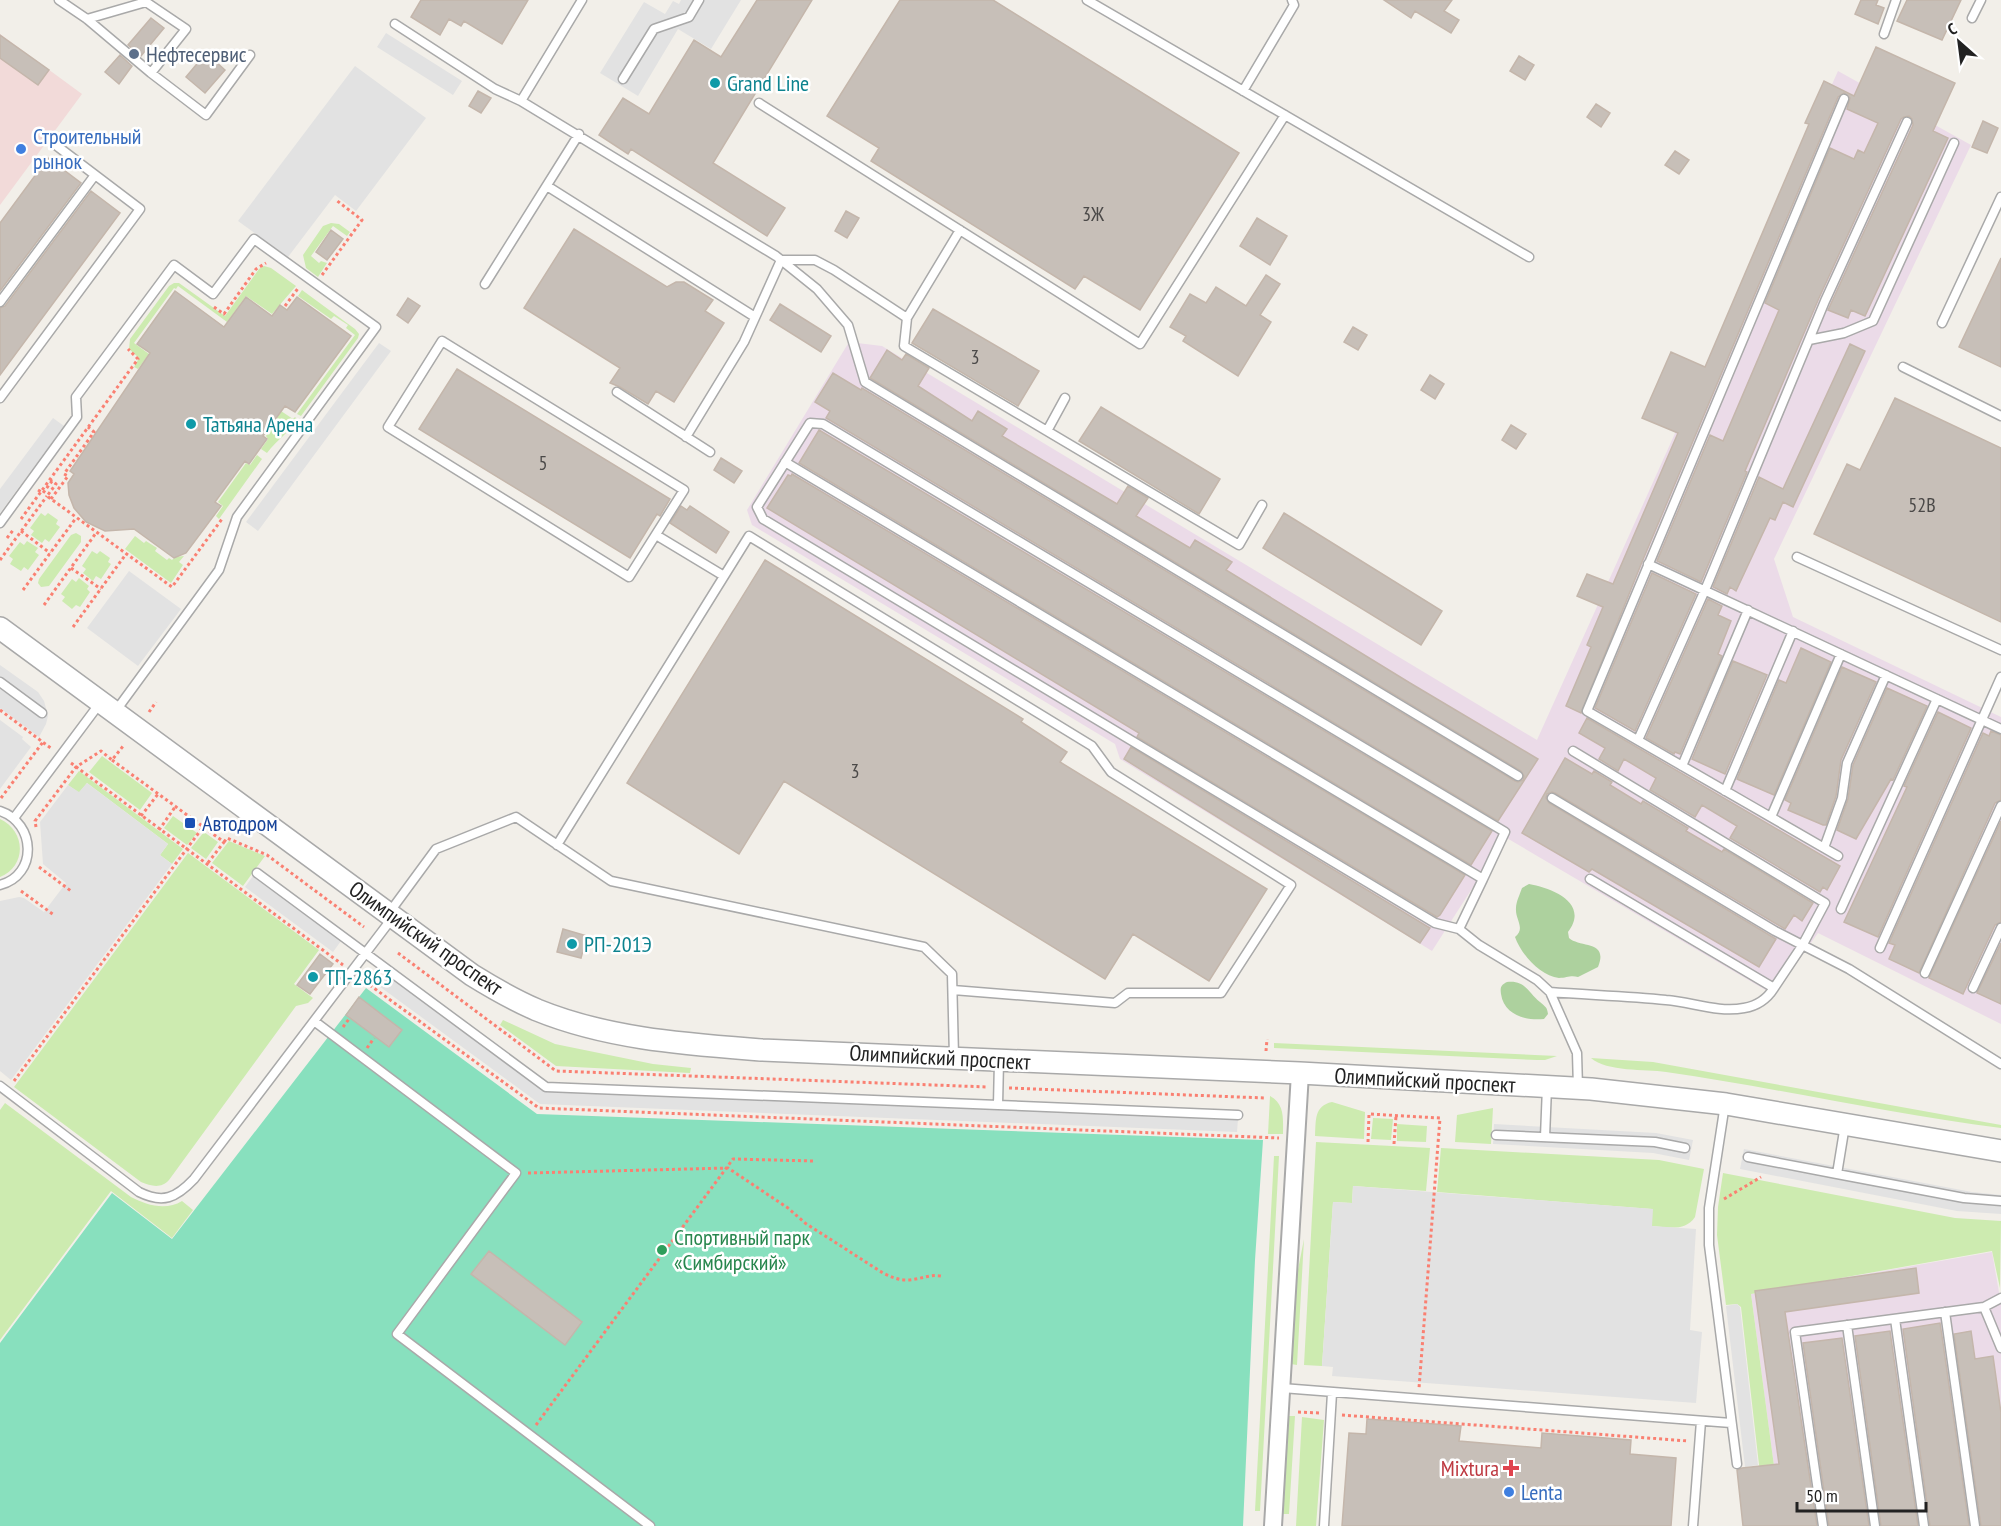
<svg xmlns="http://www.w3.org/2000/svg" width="2001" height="1526" viewBox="0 0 2001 1526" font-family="'PT Sans Narrow',sans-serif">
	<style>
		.commercial { fill: #f2dad9 }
		.industrial { fill: #ebdbe8 }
		.grass { fill: #cdebb0 }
		.forest { fill: #add19e }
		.pitch { fill: #88e0be }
		.parking { fill: #e2e2e2 }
		.building { fill: #c7bfb8; stroke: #c4b6ab; stroke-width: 1.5 }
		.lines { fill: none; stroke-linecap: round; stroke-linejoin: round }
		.service-casing { stroke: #a9a9a9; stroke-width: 11 }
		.minor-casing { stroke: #a9a9a9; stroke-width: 20 }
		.tertiary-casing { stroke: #a9a9a9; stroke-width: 24 }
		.path { stroke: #fa8072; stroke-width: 3; stroke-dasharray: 3 3; stroke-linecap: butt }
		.service { stroke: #fff; stroke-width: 8 }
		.minor { stroke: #fff; stroke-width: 16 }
		.tertiary { stroke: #fff; stroke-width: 21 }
		.service-dot { fill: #5c6f8a; stroke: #fff; stroke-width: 2 }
		.culture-dot { fill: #0f9aa8; stroke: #fff; stroke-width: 2 }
		.shop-dot { fill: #3f7fe0; stroke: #fff; stroke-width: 2 }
		.transit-dot { fill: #1a4fb4; stroke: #fff; stroke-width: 2 }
		.leisure-dot { fill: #2e9e5b; stroke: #fff; stroke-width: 2 }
		.health-dot { fill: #e0444e; stroke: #fff; stroke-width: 2 }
		.labels { text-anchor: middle; stroke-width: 5; stroke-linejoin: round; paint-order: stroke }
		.number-label { font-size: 20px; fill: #4b4948 }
		.service-label { font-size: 22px; fill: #4e5e75; stroke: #fff; text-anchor: start }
		.culture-label { font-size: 22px; fill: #0d838f; stroke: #fff; text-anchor: start }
		.shop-label { font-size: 22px; fill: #366cbe; stroke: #fff; text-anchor: start }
		.transit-label { font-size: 22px; fill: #164399; stroke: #fff; text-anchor: start }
		.street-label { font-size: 22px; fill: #222; stroke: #fff }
		.leisure-label { font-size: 22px; fill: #27864d; stroke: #fff; text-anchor: start }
		.health-label { font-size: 22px; fill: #be3a42; stroke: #fff; text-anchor: end }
	</style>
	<rect width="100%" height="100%" fill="#f2efe9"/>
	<path class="commercial" d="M0,34L82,94L0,205Z"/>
	<path class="industrial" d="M1838,71L1971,145L1774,559L1793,617L2001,717V1024L1818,933L1774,995L1505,837L1432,951L1120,759L1115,744L752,525L747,510L849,342L882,346L1537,740Z
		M1992,1252L2001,1304V1526H1782L1751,1294Z"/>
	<path class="grass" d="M331,223L339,224L350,232L347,236L333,226L311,256L319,263L321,261L327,263L318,277L306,268L303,255L323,226Z
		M264,266L271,268L296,286L272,314L246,296L227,322L178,286L176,289L174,288L134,343L149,354L138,369L134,367L139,358L129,349L130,339L169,286L174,283H179L225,316L259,269Z
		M302,290L355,329L359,334L358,338L301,416L297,414L355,335L346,328L348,325L334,316L331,319L298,296Z
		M281,411L293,419L295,417L298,420C289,432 277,440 267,453L261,449L268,439L266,436Z
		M257,455L262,459L219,519L216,516L223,506L218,502L246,463L250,465Z
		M41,513L45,516L48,513L58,520L56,524L60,527L49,542L45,539L42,543L31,535L34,531L30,528Z
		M76,533L81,536V542L49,586L41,587L38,583L39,579L71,535Z
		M135,536L144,543L146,541L157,548L155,551L167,560L169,558L172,560L175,557L184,556L179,562L183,565L171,583L125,549Z
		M27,541L38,548L35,552L39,555L28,570L24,567L21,571L10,564L13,559L9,556L20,542L24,545Z
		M92,551L97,554L100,551L110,558L108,562L111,564L101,579L96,576L93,581L83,573L86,569L82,566Z
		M79,578L89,586L87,589L90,592L80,607L76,605L72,609L62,601L65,597L61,594L72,579L76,582Z
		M102,756L152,793L140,810L89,772Z
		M79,771L183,849L172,864L160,855L168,844L87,783L79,793L68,785Z
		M173,816L197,833L187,845L164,828Z
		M0,819C26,831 27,866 0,877Z
		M204,832L218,842L206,859L191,848Z
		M229,841L265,856L243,886L212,863Z
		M188,853L319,950L294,984L313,998L308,1003L296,1006L169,1180C161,1189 151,1186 141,1182L14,1087Z
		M503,1020L555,1044L653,1064L691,1068L690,1073L556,1066L500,1025Z
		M1274,1043L1557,1056L1545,1060H1537L1274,1048Z
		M1591,1058L1653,1062L2001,1125V1128C1889,1114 1778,1088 1666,1072C1645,1069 1607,1072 1591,1058Z
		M1270,1096C1285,1104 1283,1119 1283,1134H1268Z
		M1332,1102L1365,1112L1364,1139L1315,1136C1316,1120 1314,1106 1332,1102Z
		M5,1103L131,1197C146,1205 166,1211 182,1201L193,1210L172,1238L111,1191L0,1340V1110Z
		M1493,1108L1491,1144L1455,1142L1457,1115Z
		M1373,1118L1393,1119L1391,1140L1371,1139Z
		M1397,1124L1427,1126L1426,1142L1397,1141Z
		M1316,1142L1430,1148L1426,1191L1353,1186L1352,1203L1333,1202L1322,1366L1304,1365Z
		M1441,1148L1659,1160L1704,1169L1695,1217C1685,1232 1668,1227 1652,1226V1209L1437,1192Z
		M1274,1156H1279L1260,1511H1255Z
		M1723,1173L1955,1218L2001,1221L2000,1288L1992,1251L1751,1294L1782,1526H1766L1741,1307L1737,1304L1726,1305L1717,1235L1718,1207Z
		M1304,1239L1297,1365L1291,1364L1295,1285Z
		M1289,1416H1295L1289,1514H1283Z
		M1302,1417L1324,1420L1316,1526H1296Z"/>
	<path class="forest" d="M1529,884C1552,888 1590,903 1568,932L1569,938C1580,948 1609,940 1598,967L1578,977C1570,975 1567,978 1559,978C1540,976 1521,954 1515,937C1526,928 1515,920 1516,908C1516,902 1520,894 1522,888Z
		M1507,982C1526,980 1528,993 1540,1002C1545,1007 1547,1006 1548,1014L1544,1019C1526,1021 1504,1015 1501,994C1500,987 1501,985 1507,982Z"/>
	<path class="pitch" d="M366,988L537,1114L1263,1140L1255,1260L1243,1526H0V1343L112,1193L172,1239Z"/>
	<path class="parking" d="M681,0H741L711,49L678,29L638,96L600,73L644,2L665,14L673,1L679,4Z
		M386,33L462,81L453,95L377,47Z
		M355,66L426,118L356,211L335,195L288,257L238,221Z
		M379,343L391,351L258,531L246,522Z
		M53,418L64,426L0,513V489Z
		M129,571L181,609L138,666L87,628Z
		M0,665L38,692L44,701L48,716L46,724L39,737L0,708Z
		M0,720L23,737L22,739L31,747L0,789Z
		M87,783L168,844L160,855L172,864L11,1080L0,1071V901L19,897L24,898L44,912L66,883L43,864L40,822L68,785L79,792Z
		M253,876L341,941L333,952L245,887Z
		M387,974L544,1090L1238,1119L1237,1132L540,1104L379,986Z
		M1494,1124L1656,1133L1693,1140L1689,1160L1653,1153L1493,1144Z
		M1744,1149L1972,1192L2001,1195V1214L1957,1211L1740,1169Z
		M1353,1186L1653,1209L1652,1226L1696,1229L1690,1330L1702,1332L1696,1403L1332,1376L1333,1367L1322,1366L1333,1202L1352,1203Z
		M1737,1304L1740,1307L1758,1465L1745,1467L1726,1306Z"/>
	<path class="building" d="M421,0H528L502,44L464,21L461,26L449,19L440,35L411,17Z
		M757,0H812L713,163L785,208L767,236L631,149L628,154L599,135L623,98L649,114L694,40L721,57Z
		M900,0H993L1239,153L1140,310L1084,276L1075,289L871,161L879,148L827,116Z
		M1384,0H1452L1444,11L1459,20L1451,33L1415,11L1411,18Z
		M1861,0H1878L1876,5L1884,8L1878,24L1855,14Z
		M1907,0H1961L1942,40L1897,21Z
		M151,18L164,28L141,56L128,45Z
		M0,35L49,70L38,85L0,58Z
		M1876,47L1955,83L1933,131L1948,138L1865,316L1851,310L1848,318L1828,310L1913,125L1912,119L1909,116L1904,117L1901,119L1819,298L1745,471L1747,472L1701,582L1657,561L1710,435L1723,441L1779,310L1765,303L1830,148L1854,159L1858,150L1864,153L1878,123L1847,109L1850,98L1844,93L1838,97L1642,562L1581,713L1566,706L1591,647L1587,645L1603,607L1577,596L1587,574L1613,584L1678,433L1642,418L1671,352L1705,367L1809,124L1805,123L1824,81L1854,96Z
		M206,53L225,70L205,93L186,77Z
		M120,55L132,66L119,84L105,72Z
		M1519,56L1534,65L1525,80L1510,71Z
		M478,91L491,98L481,113L469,106Z
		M1596,104L1610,113L1601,127L1587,117Z
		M1983,121L1998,128L1987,153L1972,147Z
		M1675,151L1689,160L1679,174L1665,165Z
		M48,158L81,183L0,291V223Z
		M91,191L120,213L0,375V308L5,306Z
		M846,211L859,218L847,238L835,231Z
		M1257,218L1287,236L1270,265L1240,246Z
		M574,229L667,287L676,282H684L713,300L705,311L724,323L674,402L656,391L648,404L620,387L610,383L620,368L524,308Z
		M331,230L343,239L327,260L316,252Z
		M2001,258V367L1959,347Z
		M1266,275L1280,284L1260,315L1271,322L1238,376L1183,341L1186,336L1170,327L1190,294L1206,303L1216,287L1246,306Z
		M175,291L224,327L246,297L272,316L280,305L287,310L297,297L351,336L295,412L285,406L263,436L267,439L249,464L245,461L215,502L221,506L186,553L174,558L134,529L105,531L86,522L74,508L69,495L68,483L74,474L70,471L150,353L137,344Z
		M408,298L420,306L408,323L397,315Z
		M780,304L831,336L821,352L770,320Z
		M933,309L1039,371L1018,406L912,343Z
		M1353,327L1367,335L1358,350L1344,342Z
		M1850,344L1865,351L1793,507L1783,502L1775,520L1770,518L1736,591L1730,587L1727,594L1713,587L1759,477L1783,489Z
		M887,350L902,360L906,354L929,368L918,386L972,421L978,411L1007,429L1002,436L1117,504L1128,486L1148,498L1136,516L1190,548L1195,540L1232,562L1226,570L1410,683L1538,759L1498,821L826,418L830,411L815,402L833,373L861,390L862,388L1515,781L1518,782L1523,780L1524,776L1521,771L870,378Z
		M457,369L670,499L660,516L657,514L630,558L419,429Z
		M1430,375L1444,384L1435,399L1421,390Z
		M1895,398L2001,448V622L1814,534L1847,464L1860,470Z
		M1101,407L1220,479L1199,514L1079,441Z
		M1511,425L1526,434L1516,449L1502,440Z
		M819,430L1492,831L1471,865L799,463Z
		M721,458L742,471L734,483L714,470Z
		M792,474L1465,875L1440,915L1437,917L1137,737L1139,733L767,508L788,475L791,476Z
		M681,506L687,510L690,506L729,532L716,553L670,523Z
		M1284,513L1442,611L1421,645L1263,548Z
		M765,560L1023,719L1021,722L1067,752L1060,762L1267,889L1209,981L1133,934L1105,979L784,781L739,854L627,783Z
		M1652,573L1696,594L1635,731L1595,708Z
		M1708,599L1722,606L1718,615L1731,621L1718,654L1722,656L1680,754L1675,752L1674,754L1646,738Z
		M1801,648L1831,662L1774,795L1737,779L1779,680L1786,683Z
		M1733,661L1767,675L1725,774L1692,759Z
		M1842,667L1876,682L1841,760L1836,796L1826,825H1823L1788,810L1791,803L1785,800Z
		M1887,688L1927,706L1893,780L1891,779L1856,839L1837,830L1848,799L1853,765Z
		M1938,712L1971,728L1878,937L1844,922L1907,787L1904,786Z
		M1587,718L1840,866L1827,890L1823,887L1820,892L1730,838L1737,826L1702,805L1695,817L1650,790L1656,778L1624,759L1618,771L1599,759L1605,748L1579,733Z
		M1991,731L2001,735V800L1995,803L1919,973L1889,959L1895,945L1889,943L1983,733L1989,736Z
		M1131,747L1430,928L1420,943L1124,759Z
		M1565,758L1592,774L1594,771L1612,782L1610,785L1641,804L1643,801L1688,828L1686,831L1722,852L1724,849L1813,903L1802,921L1794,915L1785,929L1555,793L1552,792L1547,794L1546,798L1549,803L1776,939L1759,967L1592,869L1589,872L1522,833Z
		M2001,821V922L1995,925L1963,994L1929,978Z
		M563,929L587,936L581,958L557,952Z
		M2001,943V1004L1977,993Z
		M320,954L333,964L310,994L297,985Z
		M359,997L402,1030L389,1047L346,1015Z
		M489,1251L582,1322L565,1345L471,1274Z
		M1916,1268L1919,1293L1785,1312L1817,1526H1743L1737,1470L1742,1468L1779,1464L1755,1291Z
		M1940,1323L1942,1336L1969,1526H1930L1903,1329Z
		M1890,1331L1918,1526H1881L1855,1336Z
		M1971,1331L1975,1359L1993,1356L2001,1413V1526H1981L1954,1334Z
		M1842,1338L1869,1526H1829L1803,1343Z
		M1367,1419L1461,1426L1459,1441L1541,1448L1542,1433L1631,1440L1630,1454L1676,1458L1671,1526H1342L1349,1433L1366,1434Z"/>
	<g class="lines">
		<g class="service-casing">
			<path id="service" d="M59,0L87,19L151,73L206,115L250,55
				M582,0L521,101L776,256L817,289L848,325L865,382L1518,776
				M1087,0L1529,257
				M1972,18L1981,0
				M87,19L146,2L186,29L151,73
				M395,24L495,89L521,101
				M1884,34L1896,0
				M623,79L654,29L689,17L699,0
				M1243,91L1294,5L1292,0
				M759,103L1140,344L1285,115
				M547,186L755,317
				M485,284L579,134
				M0,302L95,175
				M907,318L960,230
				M1942,323L2001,197
				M1809,340L1844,333L1873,321L1954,143
				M442,341L684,490L629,577L388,427Z
				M1903,367L2001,416
				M617,392L710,452
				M0,398L140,209L53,143
				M1047,431L1239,545L1262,505
				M686,437L744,342L781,260H815L834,270L907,318L904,346L1047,431L1065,398
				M785,462L1483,879L1459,929
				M0,523L77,417L76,397L174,265L213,294L254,239L376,327L237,517L219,570L115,712
				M656,535L724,576
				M1797,557L2001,650
				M1648,564L2001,729
				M0,682L42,713
				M1638,740L1705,590L1825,301L1907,122
				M1573,751L1825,903L1802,946L1774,988L1590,879
				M1682,766L1748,610
				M1725,791L1793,631
				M1552,798L1775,931L1849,969L2001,1064
				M0,811C36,823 38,875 0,885
				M1771,817L1841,654
				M14,818L100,703
				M557,845L749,536L1092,746L1111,772L1291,885L1221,993H1128L1115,1003L953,990
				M1824,848L1842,798L1847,763L1886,675
				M1838,856L1587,711L1844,99
				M257,873L546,1087L998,1105
				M1483,879L1505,832L823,424L810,423L757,507L763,519L1435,923L1459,929L1479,945L1537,980L1550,992C1589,995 1628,996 1666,1000C1692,1002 1718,1013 1744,1008C1757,1006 1767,999 1774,988
				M1841,909L1937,699
				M389,913L436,849L516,817L611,881L924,947L952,974L954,1057
				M1880,948L2001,677
				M1925,973L2001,806
				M1973,988L2001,928
				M1550,992L1577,1053L1578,1088
				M314,1021L516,1173L397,1334L650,1526
				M999,1061L998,1105L1238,1115
				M0,1086L139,1192C163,1204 176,1198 194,1179L393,917
				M1725,1104L1709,1208V1245L1737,1464
				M1845,1125L1837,1174L1964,1198L2001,1201
				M1496,1135L1655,1142L1685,1148
				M1545,1137L1547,1087
				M1748,1157L1837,1174
				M1984,1307L2001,1348
				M1945,1312L1975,1526
				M1895,1319L1924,1526
				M1847,1325L1875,1526
				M1282,1388L1731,1423
				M1324,1526L1332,1393
				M1693,1526L1701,1421
				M1823,1526L1795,1332L1984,1307L2001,1298"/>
		</g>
		<g class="minor-casing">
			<path id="minor" d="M1273,1526L1300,1073"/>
		</g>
		<g class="tertiary-casing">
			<path id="tertiary" d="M0,628L472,975C493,988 514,1000 537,1010C608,1039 686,1044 762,1050L1300,1073L1591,1089L1726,1104L2001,1151"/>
		</g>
		<path class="path" d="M322,275L362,220L336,200
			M285,306L299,287
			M214,307L224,314L256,269L266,263
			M38,490L43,493L52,481L56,484L47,496L172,587L222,519
			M51,499L68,476L64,474L94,432L88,427
			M21,519L138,359L128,349
			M21,531L50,553
			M7,538L14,529
			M0,560L47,496
			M71,568L101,589
			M23,590L76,518
			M44,605L96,533
			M73,627L126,554
			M0,710L52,749
			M149,712L156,702
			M112,760L224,842L207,864
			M71,763L343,965
			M1,798L43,742
			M141,816L158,794
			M36,827L35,821L76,767L101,751L112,760L124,745
			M159,830L175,807
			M224,842L227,838L267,855L364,927
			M39,867L71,891
			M21,891L54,915
			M398,953L556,1071L988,1087
			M360,978L539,1108L1279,1138
			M343,1027L349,1019
			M367,1048L374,1038
			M1266,1051L1267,1039
			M14,1081L203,827
			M1009,1088L1265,1098
			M1368,1142L1369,1114L1440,1118L1419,1388
			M1394,1144L1396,1116
			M528,1173L728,1168L788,1208L805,1223L883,1273C891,1277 898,1280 907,1280C919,1280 929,1274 941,1276
			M1724,1199L1761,1177
			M1298,1412L1320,1413
			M1342,1415L1688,1441
			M536,1425L733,1159L814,1161"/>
		<use href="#service" class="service"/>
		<use href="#minor" class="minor"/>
		<use href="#tertiary" class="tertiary"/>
	</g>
	<circle class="service-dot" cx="134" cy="54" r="6"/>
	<g class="culture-dot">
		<circle cx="715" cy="83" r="6"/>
		<circle cx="191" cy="424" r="6"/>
		<circle cx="572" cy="944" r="6"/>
		<circle cx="313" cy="977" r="6"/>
	</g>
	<g class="shop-dot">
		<circle cx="21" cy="149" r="6"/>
		<circle cx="1509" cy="1492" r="6"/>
	</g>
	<rect class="transit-dot" x="184" y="817" width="12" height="12" rx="3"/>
	<circle class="leisure-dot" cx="662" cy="1250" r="6"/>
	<path class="health-dot" d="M1508 1459h6v6h6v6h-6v6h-6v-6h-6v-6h6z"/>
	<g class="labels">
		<g class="number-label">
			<text x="1093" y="221">3Ж</text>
			<text x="975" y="364">3</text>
			<text x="543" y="470">5</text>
			<text x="1922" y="512">52В</text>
			<text x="855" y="778">3</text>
		</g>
		<g class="service-label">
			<text x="146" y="62">Нефтесервис</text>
		</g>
		<g class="culture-label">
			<text x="727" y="91">Grand Line</text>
			<text x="203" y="432">Татьяна Арена</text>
			<text x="584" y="952">РП-201Э</text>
			<text x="325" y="985">ТП-2863</text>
		</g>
		<g class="shop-label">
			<text x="33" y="144">Строительный<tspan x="33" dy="25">рынок</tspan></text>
			<text x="1521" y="1500">Lenta</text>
		</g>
		<g class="transit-label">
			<text x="202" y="831">Автодром</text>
		</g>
		<g class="street-label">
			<text transform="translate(426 938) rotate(35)" y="8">Олимпийский проспект</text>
			<text transform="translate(940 1057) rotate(3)" y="8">Олимпийский проспект</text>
			<text transform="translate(1425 1080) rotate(3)" y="8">Олимпийский проспект</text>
		</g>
		<g class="leisure-label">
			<text x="674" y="1245">Спортивный парк<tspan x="674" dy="25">«Симбирский»</tspan></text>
		</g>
		<g class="health-label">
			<text x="1499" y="1476">Mixtura</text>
		</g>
	</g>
	<g transform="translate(1959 42) rotate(332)" stroke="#ffffff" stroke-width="4.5" paint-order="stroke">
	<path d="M0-4.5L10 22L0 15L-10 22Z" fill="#222222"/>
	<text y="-9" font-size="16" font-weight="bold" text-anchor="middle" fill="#222222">С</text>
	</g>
	<path d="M1797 1502v9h129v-9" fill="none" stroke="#222222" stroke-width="3"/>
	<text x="1806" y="1502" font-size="18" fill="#222222" stroke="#ffffff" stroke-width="4.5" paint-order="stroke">50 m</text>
</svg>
